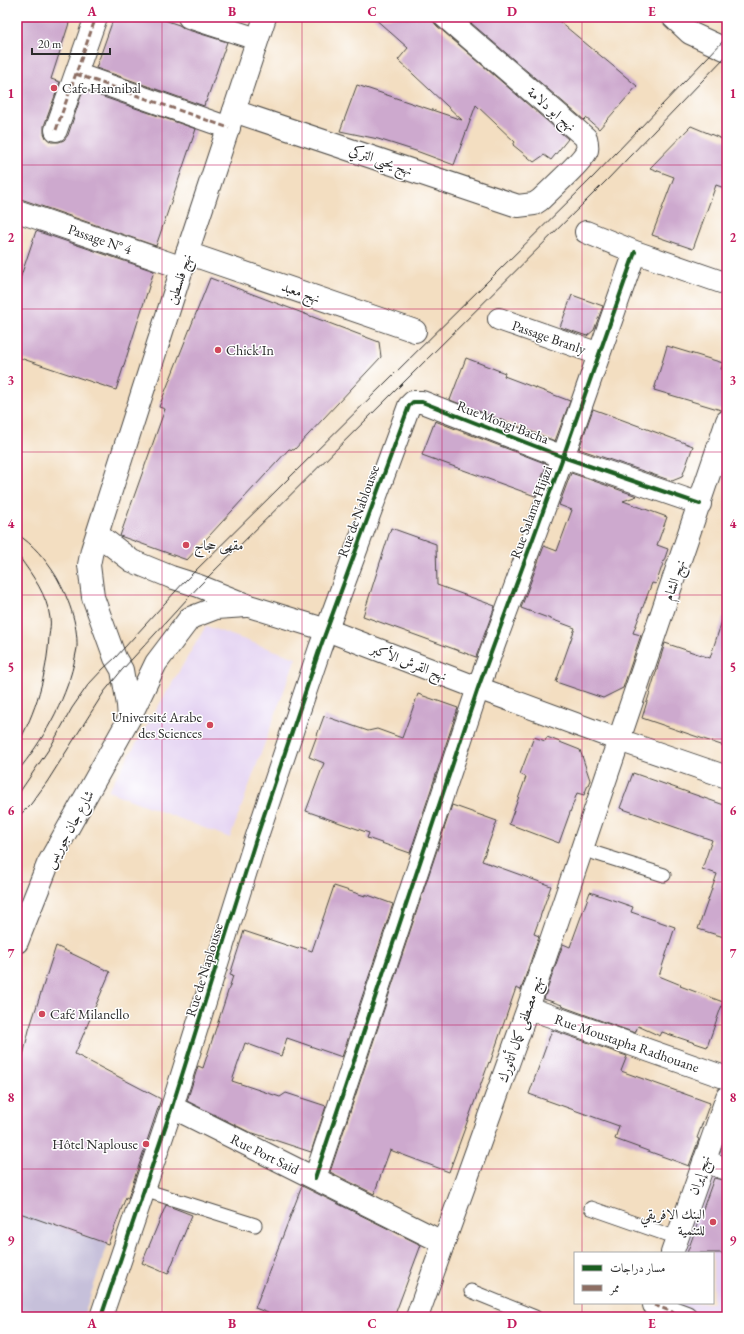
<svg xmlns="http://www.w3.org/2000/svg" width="744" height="1334" viewBox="0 0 744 1334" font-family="'EB Garamond',Amiri,serif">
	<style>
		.built { fill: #e4d3f2 }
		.industrial { fill: #c6c0da }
		.building { fill: #cda9ce }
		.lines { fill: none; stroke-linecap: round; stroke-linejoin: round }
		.lane-casing { stroke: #494642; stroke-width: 15 }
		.street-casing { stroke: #494642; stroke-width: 24 }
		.secondary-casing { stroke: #494642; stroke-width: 24 }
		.lane { stroke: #fff; stroke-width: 13 }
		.street { stroke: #fff; stroke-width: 22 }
		.secondary { stroke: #fff; stroke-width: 22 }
		.tram { stroke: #2b2b2b; stroke-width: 1 }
		.quiet { stroke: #8d6e63; stroke-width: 3; stroke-dasharray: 6 3; stroke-linecap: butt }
		.cycleway-casing { stroke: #fff; stroke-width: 6 }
		.cycleway { stroke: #1b5e20; stroke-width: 4 }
		.grid { fill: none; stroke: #c2185b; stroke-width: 1; stroke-opacity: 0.55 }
		.poi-dot { fill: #d1495b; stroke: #fff; stroke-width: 1.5 }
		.labels { text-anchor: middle; stroke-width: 3; stroke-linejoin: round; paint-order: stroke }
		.poi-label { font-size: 14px; fill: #2b2b2b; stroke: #fff; text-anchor: start }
		.street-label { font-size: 14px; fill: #2b2b2b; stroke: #fff }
		.neatline { fill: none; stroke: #c2185b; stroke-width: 1.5 }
		.grid-label { font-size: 13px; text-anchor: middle; font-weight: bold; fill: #c2185b }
	</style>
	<rect width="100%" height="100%" fill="#fff"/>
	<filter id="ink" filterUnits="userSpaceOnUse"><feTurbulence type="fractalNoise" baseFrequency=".025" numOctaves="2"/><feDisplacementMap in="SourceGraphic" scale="8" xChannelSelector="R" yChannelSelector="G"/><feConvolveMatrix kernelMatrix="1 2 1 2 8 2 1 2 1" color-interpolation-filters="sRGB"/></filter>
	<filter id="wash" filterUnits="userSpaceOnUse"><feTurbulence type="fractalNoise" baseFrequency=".012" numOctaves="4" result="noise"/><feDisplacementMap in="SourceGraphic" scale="16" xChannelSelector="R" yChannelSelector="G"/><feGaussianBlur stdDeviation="0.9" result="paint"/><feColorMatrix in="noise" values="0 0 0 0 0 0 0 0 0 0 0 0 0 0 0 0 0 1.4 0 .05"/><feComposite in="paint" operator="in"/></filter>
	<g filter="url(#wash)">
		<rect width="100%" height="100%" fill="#f3dec1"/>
		<path class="built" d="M206,626L296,658L230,838L108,791Z
			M705,1175L727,1183V1317H657L662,1303H713V1253H679Z"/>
		<path class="industrial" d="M727,1115V1183L705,1175Z
			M17,1212L108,1244L83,1317H17Z"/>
		<g id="blocks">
			<path class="building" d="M17,17H71L51,79L60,82L44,126V133L46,138L51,142H59L64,140L68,135L83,90L196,129L156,246L21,199H17Z
				M114,17H156L179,25L185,29L227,42L206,102H205L204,106L96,68Z
				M373,17H433V21L437,26L568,139L551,160L544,155L534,162L513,145L515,142L476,105L454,165L419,152L378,139L340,131L357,85L462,120L398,60L408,48Z
				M464,17H554L637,86L599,129L586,118L584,120Z
				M691,126L727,141V189L716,185L693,249L652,235L674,177L650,168Z
				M36,231L154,271L116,390L17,357V288Z
				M210,278L379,342L381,357L294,450L289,449L187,560L120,536L165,409L159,407Z
				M572,295L603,306L594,330L587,336L560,327Z
				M667,346L723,363L721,369L727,370V409L721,410L654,390Z
				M466,358L505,373L504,376L570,401L555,441L450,400Z
				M593,409L693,446L682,477L672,481L579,449Z
				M435,421L547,464L535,496L422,455Z
				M571,473L637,496L623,501L667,517L657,545L668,549L656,584L652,583L633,633L641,635L623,688L603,698L556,682L575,628L521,608L544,546L557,551L572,510L559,505Z
				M391,528L436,544L437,585L495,606L476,657L363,616Z
				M723,618H727V747L642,718L665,643L710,658Z
				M418,694L458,708L410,853L367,838L369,833L306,811L324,763L309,757L324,716L368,731L377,729L402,738Z
				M534,737L545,741L547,737L580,750L590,780L584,795L577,793L559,843L509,824L526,777L520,774Z
				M633,773L727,806V938L698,929L717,874L702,869L712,840L620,808Z
				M452,805L497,821L482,861L551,886L534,934L539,936L521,990L516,988L490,1063L489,1062L449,1172L390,1150L374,1194L330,1172Z
				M334,886L365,896V894L393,904L342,1057L287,1038L281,1056L245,1043L232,1081L280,1097L286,1093L326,1106L311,1152L247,1131L187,1101L198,1066L203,1068L233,976L230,975L244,931L298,949L300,947L312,951Z
				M590,892L633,907L631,912L675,927L659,976L681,985L680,986L723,1002L707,1047L662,1032L660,1036L638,1026L635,1033L561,1006L562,1005L544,999L563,944L570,947Z
				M56,946L110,972L75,1054L161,1099L128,1198L126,1197L108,1244L17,1212V1082L29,1030Z
				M552,1030L627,1056L621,1071L710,1103L697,1138L699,1139L689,1166L615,1139L619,1126L529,1094Z
				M714,1178L727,1181V1253H687Z
				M302,1186L421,1245L394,1317H266L268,1313L255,1308Z
				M166,1205L192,1215L168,1274L142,1263Z"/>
		</g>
	</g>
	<g filter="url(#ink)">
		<use href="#blocks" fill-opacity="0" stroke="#494642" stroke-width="1"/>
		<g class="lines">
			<g class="lane-casing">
				<path id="lane" d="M582,849L664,875
					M144,1190L255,1225
					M591,1208L677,1238
					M471,1291L535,1317"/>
			</g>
			<g class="street-casing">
				<path id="street" d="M189,17L257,39
					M673,17L690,33L727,50
					M76,74L229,128
					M234,111L518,206L534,204L540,200C549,191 584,160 587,150C588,146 587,142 586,138L445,17
					M56,130L96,17
					M17,211L183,268
					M586,232L635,252L727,284
					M187,253L415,331
					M499,319L599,354
					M528,1008L727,1078
					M172,1107L444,1243
					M704,1161L727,1169
					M315,1178L478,688L563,457L635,252
					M672,1253L727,1097
					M654,1305L686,1317
					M101,1317L172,1107L255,842L320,648L409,406L413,402H422L563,457L700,504
					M417,1317L528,1008L727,421"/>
			</g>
			<g class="secondary-casing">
				<path id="secondary" d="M97,534L132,561L171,577L199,586L249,606L327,630L478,688L619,740L727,777
					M129,719L128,705L122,670L115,658L93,597L89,565L92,550L187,253L265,17
					M17,942L48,864L129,719L156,663L190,618L216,608L246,606"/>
			</g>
			<use href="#lane" class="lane"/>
			<use href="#street" class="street"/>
			<use href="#secondary" class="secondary"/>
			<path class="tram" d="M17,534C33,544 46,560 56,576C68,597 78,623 77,648C76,653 75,658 74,663C65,702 42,742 17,772
				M17,556L20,558C33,576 47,595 50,618C51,623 50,630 49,636C47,673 36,713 17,745
				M17,796L51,746L72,708L88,685L103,669L115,658L185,581L594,176L727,37
				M17,818L31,804L47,782L104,692L122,670L199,586L606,181L727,55"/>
			<path class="quiet" d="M76,74L229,128
				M56,130L96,17
				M654,1305L686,1317"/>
			<g class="cycleway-casing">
				<path id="cycleway" d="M315,1178L478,688L563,457L635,252
					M101,1317L172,1107L255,842L320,648L409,406L413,402H422L563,457L700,504"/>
			</g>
			<use href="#cycleway" class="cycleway"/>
		</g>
	</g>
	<path class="grid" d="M162,17V1317M302,17V1317M442,17V1317M582,17V1253M17,165H727M17,309H727M17,452H727M17,595H727M17,739H727M17,882H727M17,1025H727M17,1169H727M582,1303V1317"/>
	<g class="poi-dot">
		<circle cx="54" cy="88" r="4"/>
		<circle cx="218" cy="350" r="4"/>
		<circle cx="186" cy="545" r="4"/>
		<circle cx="210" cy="725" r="4"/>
		<circle cx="42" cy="1014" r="4"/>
		<circle cx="146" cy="1144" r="4"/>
		<circle cx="713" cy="1222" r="4"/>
	</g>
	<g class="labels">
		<g class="poi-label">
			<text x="62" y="93">Cafe Hannibal</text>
			<text x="226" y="355">Chick'In</text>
			<text x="194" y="550">مقهى حجاج</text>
			<text x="202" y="722" text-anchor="end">Université Arabe<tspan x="202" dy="16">des Sciences</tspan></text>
			<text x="50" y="1019">Café Milanello</text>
			<text x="138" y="1149" text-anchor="end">Hôtel Naplouse</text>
			<text x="705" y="1219" text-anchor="end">البنك الافريقي<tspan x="705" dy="16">للتنمية</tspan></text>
		</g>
		<g class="street-label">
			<text transform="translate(552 109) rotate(41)" y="5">نهج ابو دلامة</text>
			<text transform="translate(381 160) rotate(19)" y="5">نهج يحيى التركي</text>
			<text transform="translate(100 239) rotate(19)" y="5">Passage N° 4</text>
			<text transform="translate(179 279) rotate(-72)" y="5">نهج فلسطين</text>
			<text transform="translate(301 292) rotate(19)" y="5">نهج معبد</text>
			<text transform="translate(549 337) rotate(19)" y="5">Passage Branly</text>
			<text transform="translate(503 422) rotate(21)" y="5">Rue Mongi Bacha</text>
			<text transform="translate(358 511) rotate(-70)" y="5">Rue de Nablousse</text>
			<text transform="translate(531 512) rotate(-70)" y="5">Rue Salama Hijazi</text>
			<text transform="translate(674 580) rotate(-71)" y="5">نهج الشام</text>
			<text transform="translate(409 662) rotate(21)" y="5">نهج القرش الأكبر</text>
			<text transform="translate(69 829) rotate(-61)" y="5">شارع جان جوريس</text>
			<text transform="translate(204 970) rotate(-73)" y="5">Rue de Naplousse</text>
			<text transform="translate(520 1029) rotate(-71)" y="5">نهج مصطفى كمال أتاتورك</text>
			<text transform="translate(627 1043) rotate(19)" y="5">Rue Moustapha Radhouane</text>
			<text transform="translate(265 1154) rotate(26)" y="5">Rue Port Said</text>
			<text transform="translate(699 1175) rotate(-71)" y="5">نهج إيران</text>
		</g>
	</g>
	<rect width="744" height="1334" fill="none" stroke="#fff" stroke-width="44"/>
	<rect x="574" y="1252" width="140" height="52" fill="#ffffff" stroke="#aaaaaa"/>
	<rect x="582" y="1265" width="20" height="6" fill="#1b5e20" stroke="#aaaaaa"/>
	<text x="610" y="1272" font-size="12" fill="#2b2b2b">مسار دراجات</text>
	<rect x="582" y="1285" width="20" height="6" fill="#8d6e63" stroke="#aaaaaa"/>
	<text x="610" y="1292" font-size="12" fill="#2b2b2b">ممر</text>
	<path d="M32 48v6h78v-6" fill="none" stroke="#2b2b2b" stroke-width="2"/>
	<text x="38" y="48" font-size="12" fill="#2b2b2b" stroke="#ffffff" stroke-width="3" paint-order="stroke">20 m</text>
	<rect x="22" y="22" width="700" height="1290" class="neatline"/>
	<g class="grid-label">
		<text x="92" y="16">A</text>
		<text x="232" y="16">B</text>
		<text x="372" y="16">C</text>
		<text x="512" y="16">D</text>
		<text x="652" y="16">E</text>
		<text x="11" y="98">1</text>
		<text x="733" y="98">1</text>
		<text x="11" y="242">2</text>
		<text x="733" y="242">2</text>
		<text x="11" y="385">3</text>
		<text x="733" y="385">3</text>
		<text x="11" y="528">4</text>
		<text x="733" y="528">4</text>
		<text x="11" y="672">5</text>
		<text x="733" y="672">5</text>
		<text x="11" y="815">6</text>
		<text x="733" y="815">6</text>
		<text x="11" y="958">7</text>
		<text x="733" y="958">7</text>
		<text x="11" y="1102">8</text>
		<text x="733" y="1102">8</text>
		<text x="11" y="1245">9</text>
		<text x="733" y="1245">9</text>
		<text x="92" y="1328">A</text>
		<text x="232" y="1328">B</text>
		<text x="372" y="1328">C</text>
		<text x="512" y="1328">D</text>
		<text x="652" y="1328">E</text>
	</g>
</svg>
